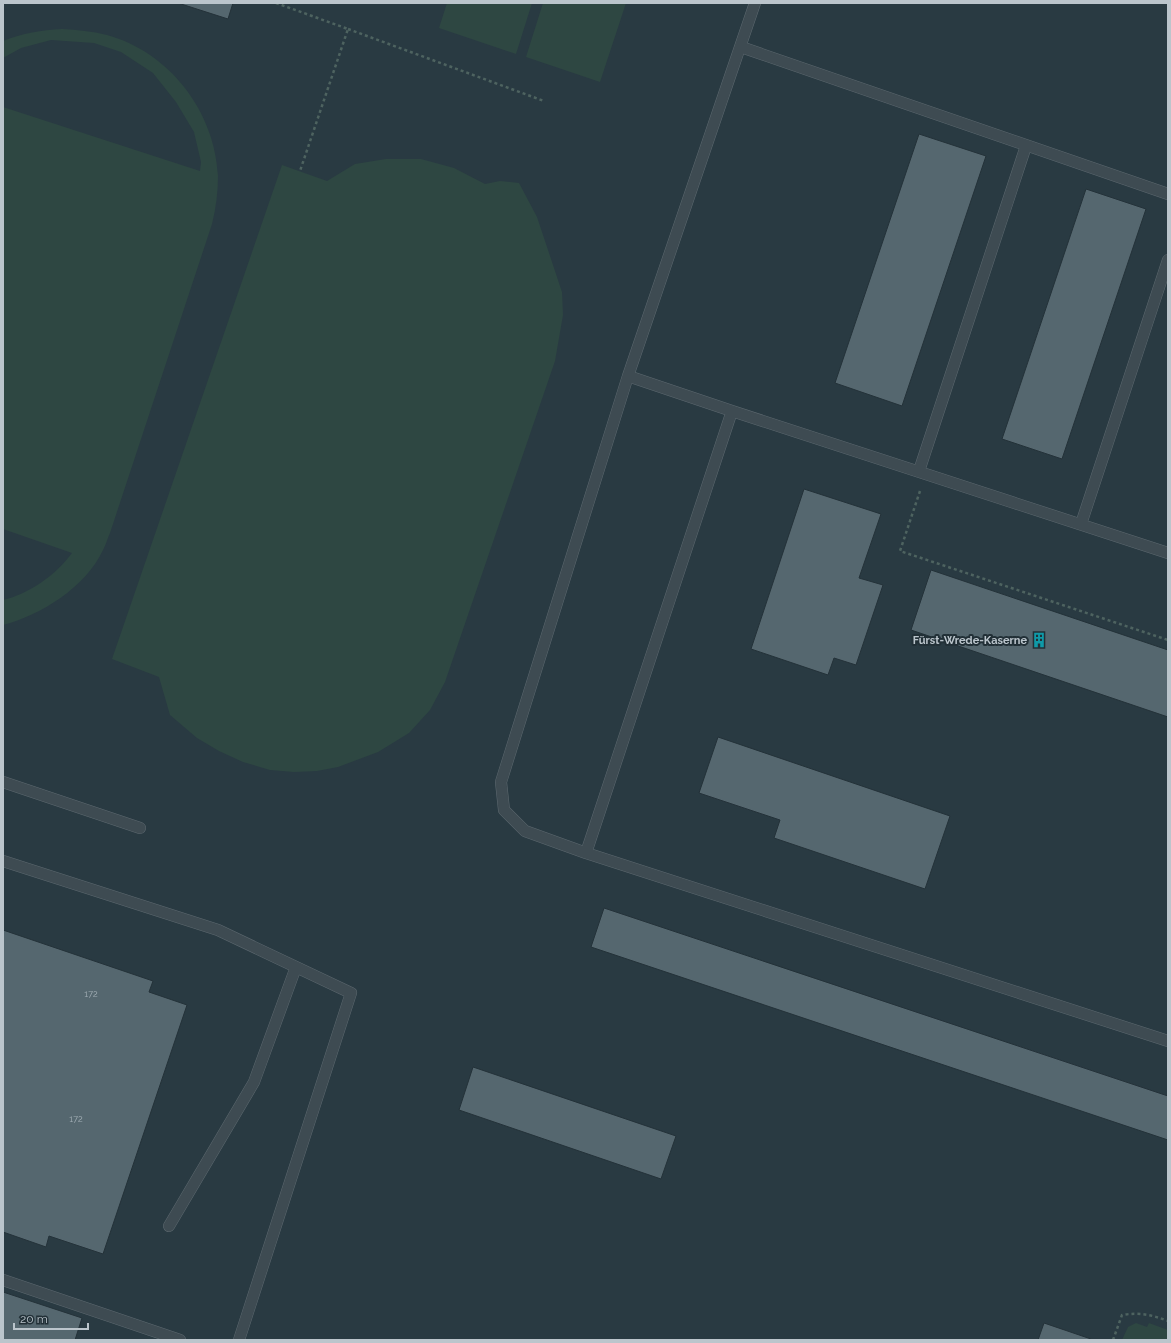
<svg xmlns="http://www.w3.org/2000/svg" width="1171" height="1343" viewBox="0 0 1171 1343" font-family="Raleway,sans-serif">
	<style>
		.green { fill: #2e4742 }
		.building { fill: #55676f; stroke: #243239 }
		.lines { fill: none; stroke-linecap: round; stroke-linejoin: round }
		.lane-casing { stroke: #5c686f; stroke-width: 12 }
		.path { stroke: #4e6360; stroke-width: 2.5; stroke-dasharray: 3 3; stroke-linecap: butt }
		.lane { stroke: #3e4b52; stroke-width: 11 }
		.labels { text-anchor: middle; stroke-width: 4; stroke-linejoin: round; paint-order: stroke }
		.number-label { font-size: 9px; fill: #a2aeb5 }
		.poi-label { font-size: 11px; font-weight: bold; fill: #bbc5cc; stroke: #223037; text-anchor: end }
	</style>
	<rect width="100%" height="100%" fill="#293a42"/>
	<path class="green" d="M447,3H532L516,54L439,28Z
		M543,3H626L600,82L526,57Z
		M62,29C77,30 92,31 107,35C169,52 215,111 218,176C218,192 216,208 212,224L110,533C107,539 106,545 103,550C86,587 41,615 3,625V600C29,594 56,575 72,553L3,529V107L200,171L201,162L194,132L176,102L153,73L121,52L94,43L51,40L21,48L3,58V41C23,33 41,30 62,29Z
		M386,159H421L454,168L485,184L500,181L519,183L537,217L562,292L563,315L555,361L445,682L430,710L409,733L378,752L338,767L317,771L294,772L270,770L243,762L219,751L197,738L170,715L159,677L112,659L282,165L327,181L355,164Z
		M1136,1323L1147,1327L1149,1323L1168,1330V1340H1122L1128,1327Z"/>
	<path class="building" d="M178,3H233L228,19Z
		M919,134L986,156L902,406L835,383Z
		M1086,189L1146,209L1062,459L1002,439Z
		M804,489L881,514L859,578L883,585L856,665L834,658L828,675L751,649Z
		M931,570L1168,650V717L911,630Z
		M718,737L950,816L925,889L774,838L780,820L699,793Z
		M604,908L1168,1096V1140L591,947Z
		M3,930L153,981L149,992L187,1005L103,1254L49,1236L46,1247L3,1232Z
		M473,1067L676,1136L661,1179L459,1110Z
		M3,1292L82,1318L75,1340H3Z
		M1044,1323L1091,1339V1340H1038Z"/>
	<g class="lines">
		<g class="lane-casing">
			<path id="lane" d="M755,3L628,376L501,782L504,810L525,831L586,853L1168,1041
				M741,47L1168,194
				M628,376L732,411L1168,553
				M919,471L1026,146
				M1081,524L1168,260
				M3,782L140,828
				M586,853L732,411
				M3,861L218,930L351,993L239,1340
				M169,1226L254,1082L296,967
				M3,1280L180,1340"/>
		</g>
		<path class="path" d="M276,3L348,29L300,171
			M348,29L544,101
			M920,491L900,551L1168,640
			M1113,1340L1122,1315C1139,1312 1153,1315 1168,1321"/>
		<use href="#lane" class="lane"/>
	</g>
	<defs>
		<g id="building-bare" transform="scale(1.2)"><path d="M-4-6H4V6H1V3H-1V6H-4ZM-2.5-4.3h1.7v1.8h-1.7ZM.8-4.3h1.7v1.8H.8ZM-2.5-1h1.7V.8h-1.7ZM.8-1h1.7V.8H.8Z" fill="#0f9aa8" stroke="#223037" stroke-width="2.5" paint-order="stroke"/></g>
	</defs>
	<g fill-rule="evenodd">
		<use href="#building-bare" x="1039" y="640"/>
	</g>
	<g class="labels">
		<g class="number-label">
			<text x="91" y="997">172</text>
			<text x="76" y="1122">172</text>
		</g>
		<g class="poi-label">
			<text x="1027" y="644">Fürst-Wrede-Kaserne</text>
		</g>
	</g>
	<rect width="1171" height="1343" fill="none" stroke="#bbc5cc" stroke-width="8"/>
	<path d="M14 1323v6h74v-6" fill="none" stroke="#bbc5cc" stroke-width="2"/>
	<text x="20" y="1323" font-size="12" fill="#bbc5cc" stroke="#223037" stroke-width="3" paint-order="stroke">20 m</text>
</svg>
